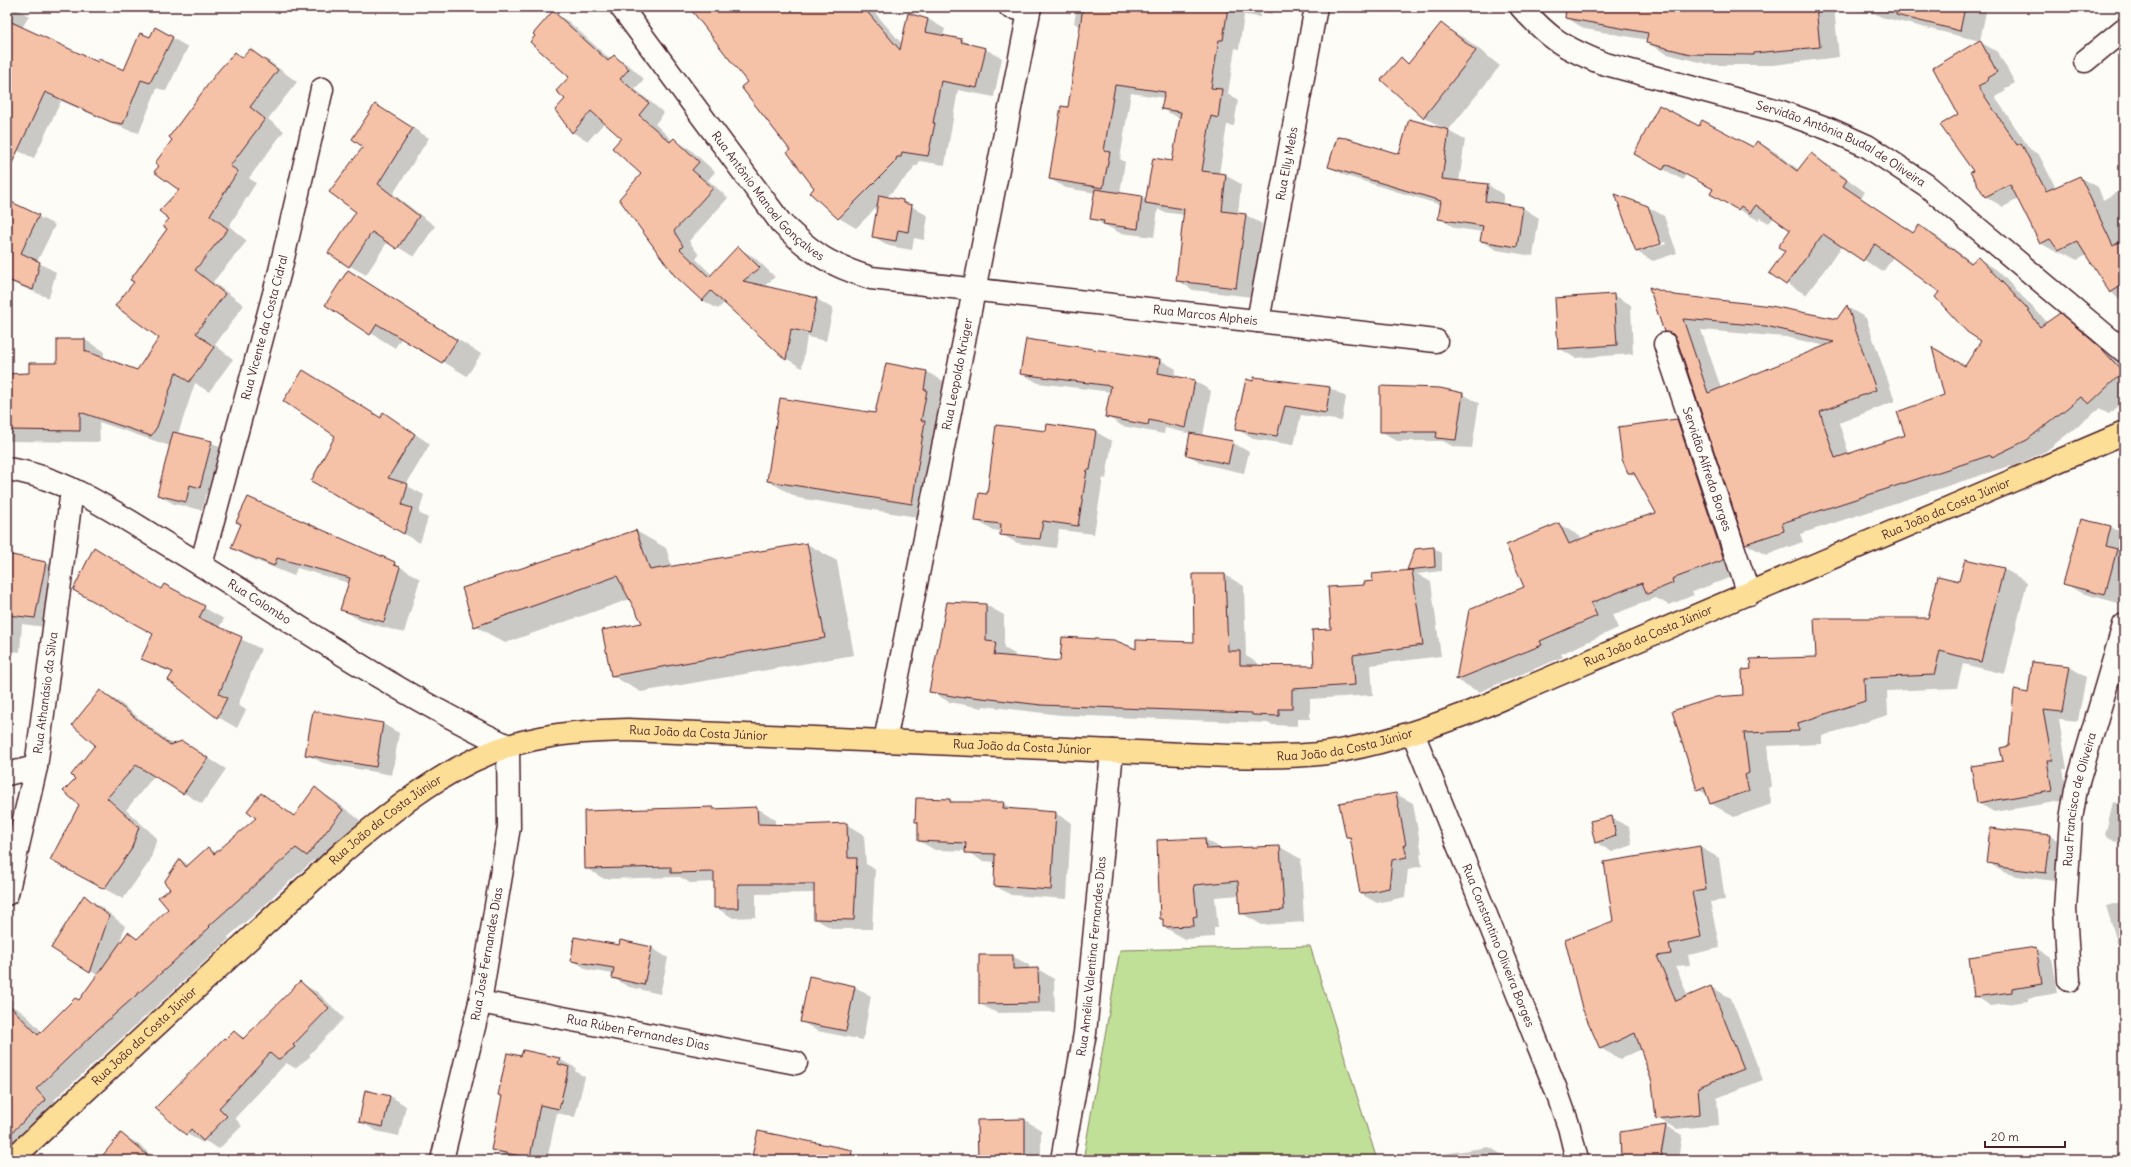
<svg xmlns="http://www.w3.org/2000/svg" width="2131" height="1167" viewBox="0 0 2131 1167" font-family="Delius,sans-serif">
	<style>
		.green { fill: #c0df97; stroke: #857f61 }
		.shadow { fill: #0003; fill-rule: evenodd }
		.building { fill: #f6c2a7; stroke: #4a1f2b; fill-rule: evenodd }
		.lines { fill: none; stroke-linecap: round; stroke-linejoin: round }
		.minor-casing { stroke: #4a1f2b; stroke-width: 25 }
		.major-casing { stroke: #4a1f2b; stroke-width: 25 }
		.minor { stroke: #fdfcf7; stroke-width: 22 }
		.major { stroke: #fcde96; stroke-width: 22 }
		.labels { text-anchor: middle; stroke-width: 4; stroke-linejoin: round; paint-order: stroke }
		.street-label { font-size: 12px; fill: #4a1f2b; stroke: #fdfcf7 }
	</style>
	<rect width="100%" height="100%" fill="#fdfcf7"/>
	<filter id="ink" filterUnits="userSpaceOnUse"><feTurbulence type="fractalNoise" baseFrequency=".025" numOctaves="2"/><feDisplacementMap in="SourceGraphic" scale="8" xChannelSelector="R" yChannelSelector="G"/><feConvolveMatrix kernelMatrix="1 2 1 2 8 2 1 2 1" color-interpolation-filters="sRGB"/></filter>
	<g filter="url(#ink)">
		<path class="green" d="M1310,946L1377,1160H1083L1120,950Z"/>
		<path class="shadow" d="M7,7H13L29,16L22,28L98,63L124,72L150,38L155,28L188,47L166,91L157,88L139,133L128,130L61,101L34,158L7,146Z
			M690,7H870L902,44L928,19L945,29L943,36L962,40L971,46L985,49L1002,58L994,97L958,90L945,165L919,161L918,166H914L912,171L886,198L903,201L928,216L924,240L914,238L912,250L889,246L873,236L879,205L856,228L839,218L811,193L816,188L749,82Z
			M1077,7H1273L1272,14L1261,12L1260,17L1244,15L1239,49L1235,48L1228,94L1238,100L1234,126L1227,125L1219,174L1225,175L1241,184L1238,214L1246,215L1262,224L1252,297L1193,290L1177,280L1184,215L1163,212L1158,209L1154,237L1120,233L1091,218L1096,193L1066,188L1050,179L1069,108L1081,27L1074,23ZM1131,93L1164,98L1162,109L1181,119L1173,162L1147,200L1142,197L1120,194L1125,162L1120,159Z
			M1567,7H1834L1839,57L1773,65H1711L1667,54L1647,43L1648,40L1585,29L1565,17Z
			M1836,7H1987L1980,41L1881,17L1876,14Z
			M553,12L569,22L611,60L614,56L630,66L644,79L635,89L664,113L655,124L673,141L674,140L690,149L715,172L708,180L728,198L689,241L699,255L696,259L712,275L738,248L754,257L775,277L763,287L817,299L833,309L826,341L807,337L802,368L787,359L725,302L718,309L702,300L642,174L622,138L605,122L588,141L572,132L566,99L571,77Z
			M1441,25L1466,39L1500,66L1448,131L1465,140L1459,182L1488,185L1504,195L1502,205L1523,208L1539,218L1533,256L1497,250L1481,241L1483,232L1455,228L1439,218L1441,205L1346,176L1330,167L1400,155L1444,129L1424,117L1401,59L1410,64Z
			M1980,42L1998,52L2015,83L2004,89L2006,91L1995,97L2030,149L2039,155L2056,188L2080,177L2098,187L2103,200L2124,188V304L2110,291L2087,255L2077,260L2062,252L2058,253L2040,243L2019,199L2003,207L1985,196L1974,171L1959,114Z
			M250,50L269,61L297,82L268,119L284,131L249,178L256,183L229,226L247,241L213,282L244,305L215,345L233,359L209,392L195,383L178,434L211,442L228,452L216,496L206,494L202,510L174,504L158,495L170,446L99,422L100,442L7,441V375L30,374L58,364L85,340L104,351V359L137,371L160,338L135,282L168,229L181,189L236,54L243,58Z
			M392,115L429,138L393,194L435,226L414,257L388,241L366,275L350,266L358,211Z
			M1699,127L1753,149L1758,142L1777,153L1799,170L1811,155L1830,166L1865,192L1861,198L1914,233L1919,226L1938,237L1973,263L1978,258L1997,270L2048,323L2060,314L2079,326L2121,361L2124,364V400L2109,414L2099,409L2046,451L2012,467L2009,466L1800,534L1803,542L1766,555L1746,544L1676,338L1665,331L1674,296L1837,320L1847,307L1866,318L1895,401L1839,423L1849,454L1906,436L1945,396L1982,341L1941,292L1893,257L1883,272L1842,246L1806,295L1771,273L1787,251L1791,230L1774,217L1769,223L1760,218L1758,220L1730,205L1715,189L1686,174L1683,180L1654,164ZM1701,330L1786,337L1826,346L1721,388Z
			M7,201L55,225L37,262L56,272L49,298L7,281Z
			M1648,207L1664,216L1677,253L1653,261L1637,252ZM1665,242L1666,244L1647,250V247Z
			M349,271L481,354L467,376L402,337L395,348L326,305Z
			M1614,295L1631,305L1633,354L1575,358L1559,348L1556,299Z
			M1026,341L1160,360L1176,369L1175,377L1195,381L1211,391L1203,436L1232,442L1249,452L1244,473L1203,464L1187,454L1191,434L1165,428L1164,434L1122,426L1106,416L1111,392L1038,383L1021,373Z
			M886,364L927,372L957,389L955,440L942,521L798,498L768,481L876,414Z
			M1247,381L1330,388L1346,397L1342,421L1301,415L1294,445L1253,439L1237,429Z
			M1440,389L1463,394L1479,403L1472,448L1454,447L1443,441H1397L1381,431Z
			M384,413L430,444L406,485L424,495L419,513L428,518L420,543L313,481L382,419Z
			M1677,420L1698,432L1745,572L1692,592L1694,595L1669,605L1656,598L1612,615L1618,628L1561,654L1563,657L1479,692L1457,680L1470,611L1525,588L1559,524L1581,537L1582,540L1657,514L1638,478L1629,473Z
			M1048,425L1096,432L1112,441L1106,479L1103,478L1094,534L1059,530L1056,548L1017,543L1001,534V531L992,530L976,520L1047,432Z
			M2111,527L2124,534L2122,553L2124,554V595L2122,604L2081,593L2064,583Z
			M636,531L666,548L672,567L807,544L837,561L854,655L641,692L611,675L643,624L630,599L505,643L475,626Z
			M232,548L394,563L420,579L404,633L361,621L341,609L349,583L297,568L294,576L252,559Z
			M1434,548L1442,553V571L1417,574L1431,582L1441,656L1371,665L1373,695L1310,699V719H1297V726L1272,725L1267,723L1061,715L983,706V708L949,702L930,691L986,605L1004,615V648L1015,654L1014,658L1061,663L1195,643L1194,575H1225L1244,586L1246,656L1258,663V667H1315L1332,630L1365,586L1410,571L1408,569Z
			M7,555L46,563L64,573L53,628L22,624L20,652L11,651L9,688H7Z
			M1965,561L2004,569L2027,582L2005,674L1963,664L1957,688L1887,691L1888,715L1822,736V744L1767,746L1772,786L1768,788L1772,804L1734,817L1710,803L1708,795L1697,789L1744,696L1817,658L1929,619L1960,583Z
			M164,585L224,619L219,628L261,649L238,705L246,710L237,728L218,717L170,679L173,674L143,659L154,634ZM169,669L186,679L168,671Z
			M2033,663L2070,667L2086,677L2078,721L2059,719L2067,769H2063L2068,800L1994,812L1978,803L2004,762L2010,747L2028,695Z
			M100,691L119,702L173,745L182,742L226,769L202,804L155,775L126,810L157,838L150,861L123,899L70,870L80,805L76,779L96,745Z
			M383,724L399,733L392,775L323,763L306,754Z
			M315,789L334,800L361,821L326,866L314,860L272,897L273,898L228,937L229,939L188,977L54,1100L65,1111L7,1160V995L13,1002L12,1006L24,1013L42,1032L79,1001L97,975L52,947L84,896L100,906L125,926L119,945L128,933L138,939L169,909L171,889L181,860L189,865L208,848L217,853L258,818L261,794L295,816Z
			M1396,794L1413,803L1422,854H1420L1422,866L1408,869L1405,897L1377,903L1361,894L1351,839L1347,837L1340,803Z
			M917,799L950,800L956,803H1003L1016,810L1055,813L1071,822L1067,899L1011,895L995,886L996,862L982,861L966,851L935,850L919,841V823L916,821Z
			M2113,802L2124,805V846L2105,835Z
			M757,808L775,819V826L846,824L864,835L866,864L875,869L872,929H833L815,919V893L756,894V917L733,918L715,907V882L690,883L680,877L604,879L586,868L667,809Z
			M1612,818L1629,827L1632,845L1612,852L1595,842Z
			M1991,829L2051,836L2067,845L2062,882L2016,876L2003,872L1987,862Z
			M7,832L16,863L7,870Z
			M1205,839L1222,849L1280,847L1301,859L1304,922L1262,925L1241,913L1240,895L1215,897L1218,928H1214V937L1185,939L1164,927L1158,841Z
			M1700,847L1719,858L1725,900L1710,902L1720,948L1688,955L1690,965L1676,966L1688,997L1711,987L1731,998L1763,1080L1717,1098L1719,1125L1676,1129L1657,1118L1653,1082L1642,1049L1620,1059L1600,1048L1614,921L1606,863Z
			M2124,901V948L2117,942L2106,906Z
			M621,941L652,948L668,958L660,994L629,987L613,978L614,974L588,970L572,960L620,946Z
			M2036,948L2052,958L2058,993L2028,998V1001L1991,1006L1975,996Z
			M1012,956L1029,965V969H1038L1054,979L1055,1012L997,1013L980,1004Z
			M300,983L317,992L344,1018L309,1055L311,1056L295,1068L286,1063L235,1118L242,1126L219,1149L205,1141L203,1143L187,1134L226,1040L234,1032L245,1038Z
			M855,987L871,996L863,1040L817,1031L801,1021Z
			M522,1057L559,1059L576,1068L575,1071L585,1077L575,1117L557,1113L547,1160H514L492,1149L503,1097L499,1095Z
			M390,1096L406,1106L399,1136L376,1131L360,1121Z
			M1025,1120L1041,1130V1160H979Z
			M1666,1126L1682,1135L1678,1160H1622L1621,1133Z
			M121,1134L137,1143L157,1160H100Z
			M1489,1147L1506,1157V1160H1429V1156Z"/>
		<path class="building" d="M689,7H863L900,50L908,13L928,19L925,32L962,39L961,42L986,48L977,88L941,81L933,123H935L928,156L902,152L901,157H897L895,162L838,219L810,193L814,188L787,152L790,150L741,87L747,82Z
			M1083,7H1228L1223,40H1219L1211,88L1222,89L1218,118L1211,116L1202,171L1226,174L1222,211L1246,214L1236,288L1176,281L1184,209L1145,203L1153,158L1172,161L1181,112L1161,109L1165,92L1115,85L1104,151L1110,152L1103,188L1049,179L1061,106L1068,107Z
			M1566,7H1816L1820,47L1754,53V55L1690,54L1646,43L1648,33L1565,18Z
			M1897,7H1965L1960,31L1896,15Z
			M553,11L608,61L614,55L629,69L620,79L649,103L639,115L670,142L674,138L699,162L692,170L713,188L674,231L683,246L680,249L709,277L738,246L760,268L743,281L817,298L810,333L791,329L786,360L711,291L702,301L674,275L619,199L641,174L612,148L621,138L591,111L572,133L555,110L565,99L556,91L569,77L530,42L535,36L533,34Z
			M7,20L98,62L99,59L124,70L140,33L150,37L155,27L173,37L150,83L141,80L123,124L111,122L45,92L7,174Z
			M1441,23L1476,51L1423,118L1381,80L1401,57L1408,64Z
			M1980,40L1997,72L1987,78L1988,81L1978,86L2017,145L2021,143L2046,191L2080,176L2113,246L2124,239V284L2110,293L2077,241L2058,250L2050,239L2040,244L2010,184L1985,197L1970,172L1973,171L1940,125L1958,114L1933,68Z
			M250,49L278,70L250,107L265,119L230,166L238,171L210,215L228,229L195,270L225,294L196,333L214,347L189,382L176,372L157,427L151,436L80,412V431L7,430V374L29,373V363H57V339H85V351L137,370L159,338L115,306L134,282L130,280L167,229L163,226L169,219L159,211L179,190L154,172L159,166L155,163L172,140L169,137L218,71L235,52L242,58Z
			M375,104L413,128L378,184L419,216L397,249L372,232L349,267L328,253L356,212L329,192L363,147L352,139Z
			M1659,105L1699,126L1702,120L1753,147L1757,141L1797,171L1811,153L1830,168L1831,170H1833L1847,180L1843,186L1913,233L1919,225L1971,263L1978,257L2026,307L2040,327L2060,313L2102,349L2123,372L2089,404L2081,397L2027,440L1992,457L1991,455L1782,523L1784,531L1745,544L1677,340L1673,334L1664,332L1649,287L1674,295L1771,306L1837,319L1847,305L1876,390L1820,412L1835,458L1905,435L1897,412L1944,395L1932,347L1965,366L1981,341L1967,332L1935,297L1939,292L1875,244L1863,261L1823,234L1786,285L1769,273L1785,251L1778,247L1790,230L1756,205L1750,213L1741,206L1738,210L1710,194L1713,189L1666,164L1663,170L1634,154ZM1683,319L1766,326L1834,342L1708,393Z
			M1409,119L1449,130L1442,179L1488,184L1485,201L1523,207L1517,247L1480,241L1483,226L1438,219L1441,201L1328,167L1337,137L1346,138L1399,154Z
			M1095,189L1142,196L1138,229L1103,224L1104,221L1090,219Z
			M1615,194L1648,206L1661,244L1636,252Z
			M879,195L903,200V203L912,205L908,232L898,230L896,241L872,237Z
			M7,200L39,215L21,253L40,262L33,290L8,280L7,282Z
			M348,270L457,340L442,363L377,324L370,335L325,305Z
			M1614,294L1617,345L1558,349L1555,298Z
			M1026,339L1160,359L1158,373L1195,380L1186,428L1149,420L1148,425L1105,417L1111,386L1020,374Z
			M886,363L927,371L924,390H927L921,421H925L912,504L767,481L780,398L875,413Z
			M303,370L381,418L383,412L415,434L388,478L408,484L402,505L412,508L404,534L311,481L335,436L283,401Z
			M1254,377L1330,387L1326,413L1285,406L1277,436L1235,430L1246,379L1253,381Z
			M1380,386L1440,388L1463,393L1456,440L1436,438L1437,432H1380Z
			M1677,419L1724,560L1672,579L1673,583L1647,594L1642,583L1591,603L1597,616L1540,641L1542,645L1456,680L1469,610L1524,587L1506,545L1559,523L1569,544L1612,526L1656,513L1634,473H1628L1622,459L1618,427Z
			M1047,424L1096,431L1090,470H1087L1078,526L1043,521L1040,539L1000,535L1001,524L975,521L979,493L987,494L996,425L1046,431Z
			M173,432L212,441L200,488L190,485L186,502L157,495Z
			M1190,433L1233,441L1228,464L1186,455Z
			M248,497L395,562L394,565L400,567L384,622L340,610L350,578L277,558L274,566L231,548L241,524L236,522Z
			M2081,519L2111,526L2106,546L2117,549L2105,595L2063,584Z
			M636,530L650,570L807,543L825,638L611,676L602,630L642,623L617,576L474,627L462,588Z
			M94,547L161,589L164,584L205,606L199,618L242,637L219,694L227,698L217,718L168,680L173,672L141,659L153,634L73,590Z
			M1434,547L1435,567L1407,570L1415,549Z
			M7,554L46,562L35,618L7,615Z
			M1965,559L2004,568L1981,662L1940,651L1934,675L1864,678L1865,701L1798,723L1799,731L1744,733L1749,773L1745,775L1749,791L1710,804L1704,787L1697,790L1672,711L1716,697L1743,695L1742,670L1751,669L1750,659L1816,657L1814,618H1928L1938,576L1959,581Z
			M1412,570L1423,645L1353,655L1355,685L1292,689V709H1279V716L1252,715V713L1041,705L965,696L964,698L929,692L947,602L986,604V641L996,642L994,655L1060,661L1062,637L1114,640L1136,649V640L1194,642L1193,574H1225L1228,651H1240V665L1314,666L1312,630L1331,629L1328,587L1364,585V582L1373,581L1372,574Z
			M2032,662L2070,666L2062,712L2043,710L2052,760H2047L2052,791L1977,803L1971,766L2003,761L2000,748L2009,746L2014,690L2028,693Z
			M100,690L170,745L182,741L208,758L183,794L136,765L107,798L139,827L131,850L104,889L50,860L79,805L63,791L75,779L71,775L95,745L72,725Z
			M313,711L383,723L376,767L305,755Z
			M315,787L343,810L307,856L296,848L209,926L210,927L169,966L97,1030L36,1089L46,1100L7,1137V1003L38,1035L75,998L79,1000L128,932L137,939L168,909L158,897L170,889L164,882L180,859L186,867L208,847L214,854L256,818L247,811L261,793L294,816Z
			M1396,793L1406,845H1404L1407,857L1392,860L1389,888L1360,894L1350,837H1346L1339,803Z
			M916,798L950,799V802H1004L1003,808L1056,812L1051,890L994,886L995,854L965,853L966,843L918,841V822H915Z
			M713,807V809L757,807L758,824L801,825L847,823L848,858H857L854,920L814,919V884H738V908H714V872L671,873V867L585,869L584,811Z
			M1612,816L1616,836L1595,843L1590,821Z
			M1990,828L2051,835L2046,873L1999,867V865L1986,863Z
			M1205,838L1206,849L1280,846L1284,910L1240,914L1238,881L1194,885L1197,916L1193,917L1194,926L1163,927V919H1160L1157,840Z
			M1700,846L1706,890L1692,892L1701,937L1669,944L1671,954L1657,956L1676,1001L1711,986L1744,1069L1698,1087L1700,1114L1656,1119L1652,1082L1635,1033L1600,1049L1582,1008L1565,940L1613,921L1604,862Z
			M84,895L109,916L90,973L51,948Z
			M574,937L619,945L620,940L652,947L644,985L612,978L614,968L571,961Z
			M2036,947L2042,984L2012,989V992L1974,997L1969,957Z
			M979,955H1013V969L1038,968L1039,1003L979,1004Z
			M809,976L855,986L846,1031L800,1022Z
			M300,981L329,1008L293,1045L295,1047L278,1060L270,1053L219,1108L227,1116L203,1141L191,1129L186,1135L155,1108L224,1038L226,1039L234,1031L243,1039Z
			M523,1050L560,1058L558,1064L569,1067L559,1109L540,1105L530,1158L491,1150L502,1096L498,1095L507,1053L521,1056Z
			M365,1090L390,1096L383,1127L359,1122Z
			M1025,1119V1160H978L977,1120Z
			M1666,1125L1660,1160H1621L1620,1132Z
			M758,1131L852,1150L851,1160H751Z
			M121,1133L153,1160H99Z"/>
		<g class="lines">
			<g class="minor-casing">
				<g id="minor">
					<path id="s1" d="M621,7L781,223C813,254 829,265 871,278L1436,341"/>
					<path d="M1010,7L1029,11"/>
					<path id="s2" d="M1521,7C1549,38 1562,47 1602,63L1779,111L1829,129L1867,146L1926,185L2124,351"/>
					<path d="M2085,61L2124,29"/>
					<path id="s3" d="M1258,321L1316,7"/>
					<path id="s4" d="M1665,344L1749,594"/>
					<path id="s5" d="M7,469C68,477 126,520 178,551C287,617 392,692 508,746L509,827L480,1002L442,1160"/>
					<path id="s6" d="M201,565L280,271L322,89"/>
					<path id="s7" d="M1413,733L1555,1087L1569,1127L1577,1160"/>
					<path id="s8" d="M885,741L1030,7"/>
					<path d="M7,774L36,767"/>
					<path id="s9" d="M7,894L36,767L72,490"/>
					<path id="s10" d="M2069,980L2065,909L2071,819L2076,789L2124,625"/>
					<path id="s11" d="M480,1002L796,1063"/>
					<path id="s12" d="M1062,1160L1085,1033L1112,751"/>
				</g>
			</g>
			<g class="major-casing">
				<g id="major">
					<path id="s13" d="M11,1160L344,851C401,803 464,752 540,738C569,732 598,731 628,730L1229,756C1262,757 1295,757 1327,753C1376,746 1422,730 1468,713L2124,433"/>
				</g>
			</g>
			<use href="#minor" class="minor"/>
			<use href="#major" class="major"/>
		</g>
	</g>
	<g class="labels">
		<g class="street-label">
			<text dy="4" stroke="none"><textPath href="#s2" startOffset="353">Servidão Antônia Budal de Oliveira</textPath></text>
			<text dy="4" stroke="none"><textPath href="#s3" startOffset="160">Rua Elly Mebs</textPath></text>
			<text dy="4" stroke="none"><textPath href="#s1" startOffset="240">Rua Antônio Manoel Gonçalves</textPath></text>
			<text dy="4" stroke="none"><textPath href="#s1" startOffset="712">Rua Marcos Alpheis</textPath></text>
			<text dy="4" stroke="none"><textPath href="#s6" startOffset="246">Rua Vicente da Costa Cidral</textPath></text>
			<text dy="4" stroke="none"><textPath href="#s8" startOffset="374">Rua Leopoldo Krüger</textPath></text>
			<text dy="4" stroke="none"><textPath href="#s4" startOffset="132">Servidão Alfredo Borges</textPath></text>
			<text dy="4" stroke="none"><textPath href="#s13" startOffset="2138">Rua João da Costa Júnior</textPath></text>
			<text dy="4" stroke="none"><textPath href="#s5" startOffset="287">Rua Colombo</textPath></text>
			<text dy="4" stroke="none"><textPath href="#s13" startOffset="1814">Rua João da Costa Júnior</textPath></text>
			<text dy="4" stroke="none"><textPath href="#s9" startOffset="205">Rua Athanásio da Silva</textPath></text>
			<text dy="4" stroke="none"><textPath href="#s13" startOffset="842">Rua João da Costa Júnior</textPath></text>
			<text dy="4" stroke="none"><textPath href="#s13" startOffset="1490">Rua João da Costa Júnior</textPath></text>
			<text dy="4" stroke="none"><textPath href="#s13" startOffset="1166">Rua João da Costa Júnior</textPath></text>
			<text dy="4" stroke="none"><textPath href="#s10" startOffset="182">Rua Francisco de Oliveira</textPath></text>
			<text dy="4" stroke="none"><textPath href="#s13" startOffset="506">Rua João da Costa Júnior</textPath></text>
			<text dy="4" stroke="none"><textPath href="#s7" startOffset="229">Rua Constantino Oliveira Borges</textPath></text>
			<text transform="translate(487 954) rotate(-80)" y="4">Rua José Fernandes Dias</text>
			<text dy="4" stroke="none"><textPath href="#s12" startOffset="206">Rua Amélia Valentina Fernandes Dias</textPath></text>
			<text dy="4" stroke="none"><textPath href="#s11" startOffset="161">Rua Rúben Fernandes Dias</textPath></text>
			<text dy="4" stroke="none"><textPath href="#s13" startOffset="182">Rua João da Costa Júnior</textPath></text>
		</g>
	</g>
	<rect width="2131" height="1167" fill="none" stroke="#fdfcf7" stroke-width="24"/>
	<rect x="12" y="12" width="2107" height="1143" fill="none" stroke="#4a1f2b" stroke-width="1.5" filter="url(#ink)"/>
	<path d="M1985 1141v6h80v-6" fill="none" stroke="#4a1f2b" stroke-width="2"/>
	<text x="1991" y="1141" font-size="12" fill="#4a1f2b" stroke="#fdfcf7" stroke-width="3" paint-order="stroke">20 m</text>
</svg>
